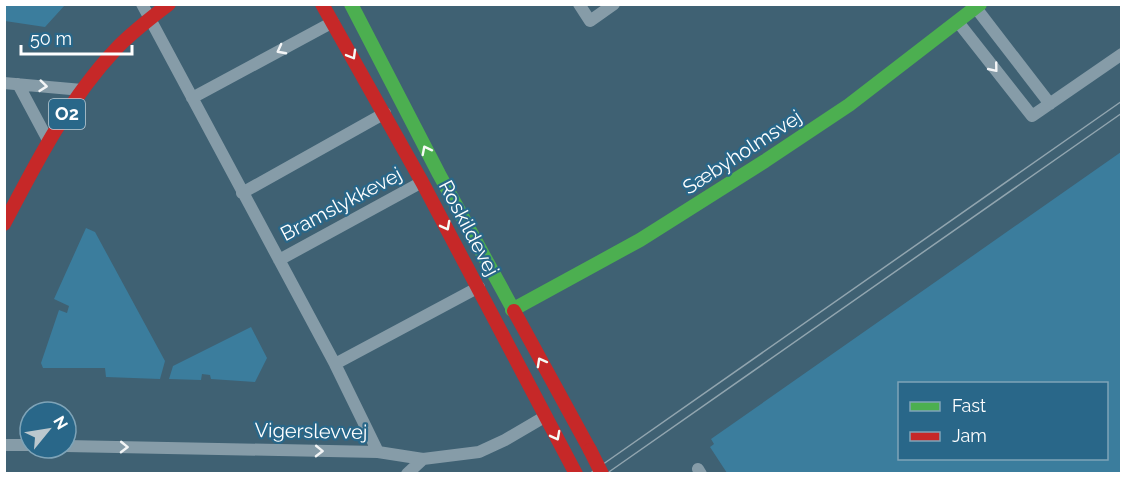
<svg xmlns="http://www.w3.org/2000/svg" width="1126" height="478" viewBox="0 0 1126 478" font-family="Raleway,sans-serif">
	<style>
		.green { fill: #3b7d9d; fill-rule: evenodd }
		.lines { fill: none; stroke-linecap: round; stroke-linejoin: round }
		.street { stroke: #869ca8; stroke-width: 12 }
		.fast { stroke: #4caf50; stroke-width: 14 }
		.jam { stroke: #c62828; stroke-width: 14 }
		.tram { stroke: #91a5af; stroke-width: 1.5 }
		.jam-bridge { stroke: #c62828; stroke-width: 14 }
		.oneway { stroke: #f3f5f6 }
		.oneway2 { stroke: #f6fbf6 }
		.labels { text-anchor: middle; stroke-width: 4.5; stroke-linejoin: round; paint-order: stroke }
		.shield { fill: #296789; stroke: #bfd1dc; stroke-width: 1.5 }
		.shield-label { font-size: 18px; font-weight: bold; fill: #fff }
		.street-label { font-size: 20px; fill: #fff; stroke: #296789 }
	</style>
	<rect width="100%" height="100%" fill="#3f6173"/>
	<path class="green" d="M5,4H65V5L45,27L5,21Z
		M1121,152V473H727L710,447L714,444L711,439ZM900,384H1106V458H900Z
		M86,228L95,232L165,361L160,379L106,377L105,368H43L41,363L59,310L67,313L69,306L54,299Z
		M251,327L267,358L255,382L211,379L210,375L202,374L201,380L169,379L173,366Z"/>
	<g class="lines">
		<path class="street" d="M142,4L335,364L378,452
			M579,4L590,21L614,4
			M976,8L1050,104
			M958,22L1032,116L1122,54
			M4,83L82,90
			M18,84L49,142
			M192,98L333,22
			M242,193L385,113
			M279,260L422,182
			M335,364L479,287
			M4,445H30
			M66,446L378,452L423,459L479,452L505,440L546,416
			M698,469L701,474
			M407,474L423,459"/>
		<path class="fast" d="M351,4L439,174L514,311
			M512,310L640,240L765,161L849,105L980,4"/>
		<path class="jam" d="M322,4L422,182L576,474
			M4,224C36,163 68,100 116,49C132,32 151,18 169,4
			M514,311L590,450"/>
		<path class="tram" d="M589,474L1122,101
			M606,474L1122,113"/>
		<path class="jam-bridge" d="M590,450L602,474"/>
	</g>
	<defs><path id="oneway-chevron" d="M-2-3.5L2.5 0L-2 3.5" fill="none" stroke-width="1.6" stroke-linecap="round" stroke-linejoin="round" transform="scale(1.5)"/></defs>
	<g class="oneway">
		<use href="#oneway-chevron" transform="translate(281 50) rotate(152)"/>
		<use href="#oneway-chevron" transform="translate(994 68) rotate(51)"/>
		<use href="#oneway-chevron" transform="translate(43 86) rotate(6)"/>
		<use href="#oneway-chevron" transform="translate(124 447) rotate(1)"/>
		<use href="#oneway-chevron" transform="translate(319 451) rotate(1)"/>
	</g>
	<g class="oneway2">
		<use href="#oneway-chevron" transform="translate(352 55) rotate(60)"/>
		<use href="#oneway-chevron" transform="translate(426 150) rotate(-117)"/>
		<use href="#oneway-chevron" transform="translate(446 226) rotate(62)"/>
		<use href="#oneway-chevron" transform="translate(541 362) rotate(-119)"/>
		<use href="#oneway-chevron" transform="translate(556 436) rotate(62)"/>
	</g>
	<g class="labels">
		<rect class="shield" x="49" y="99" width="36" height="30" rx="4.5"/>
		<g class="shield-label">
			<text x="67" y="120">O2</text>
		</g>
		<g class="street-label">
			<text transform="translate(742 152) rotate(-33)" y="7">Sæbyholmsvej</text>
			<text transform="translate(341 204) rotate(-28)" y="7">Bramslykkevej</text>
			<text transform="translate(469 228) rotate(62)" y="7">Roskildevej</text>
			<text transform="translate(311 431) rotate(1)" y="7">Vigerslevvej</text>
		</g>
	</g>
	<rect width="1126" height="478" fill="none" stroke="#ffffff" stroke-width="12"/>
	<rect x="898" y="382" width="210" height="78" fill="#296789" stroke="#7fa4b8" stroke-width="1.5"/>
	<rect x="910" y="402" width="30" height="9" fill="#4caf50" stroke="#7fa4b8" stroke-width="1.5"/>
	<text x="952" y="412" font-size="18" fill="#ffffff">Fast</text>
	<rect x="910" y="432" width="30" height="9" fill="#c62828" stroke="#7fa4b8" stroke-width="1.5"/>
	<text x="952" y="442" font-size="18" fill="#ffffff">Jam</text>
	<g transform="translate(48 430) rotate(60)"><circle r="28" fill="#296789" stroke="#7fa4b8" stroke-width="1.5"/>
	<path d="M0-4.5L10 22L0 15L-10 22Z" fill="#bcc8ce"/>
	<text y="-9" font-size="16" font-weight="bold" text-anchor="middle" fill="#ffffff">N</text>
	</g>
	<path d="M21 45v9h111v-9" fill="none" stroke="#ffffff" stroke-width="3"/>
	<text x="30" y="45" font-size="18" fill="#ffffff" stroke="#296789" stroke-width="4.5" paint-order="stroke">50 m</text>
</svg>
